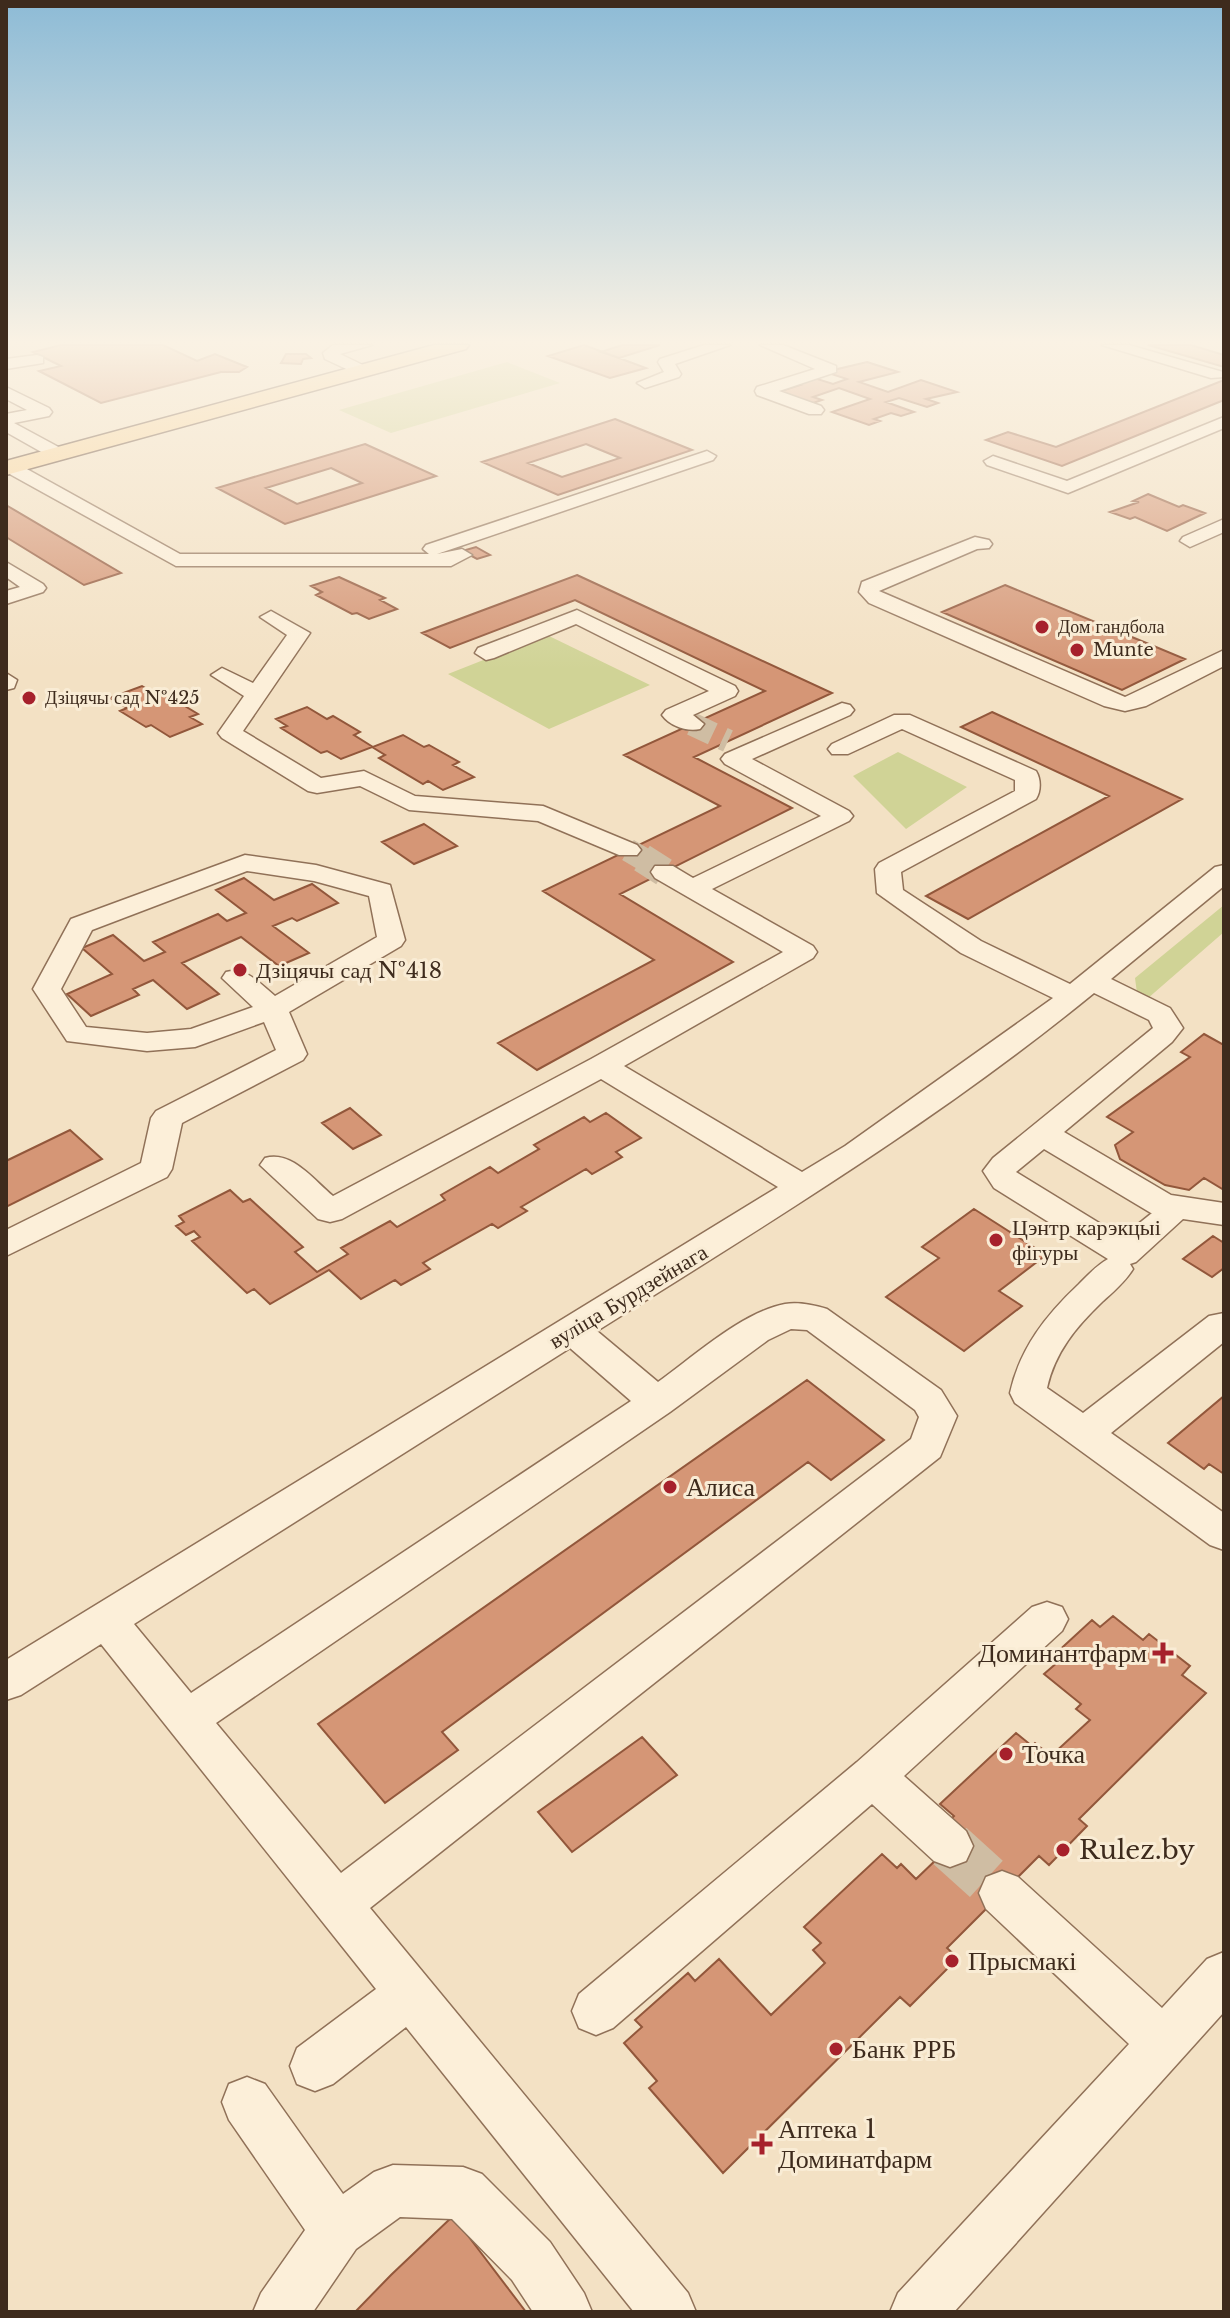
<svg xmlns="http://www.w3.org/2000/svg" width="1230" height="2318" viewBox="0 0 1230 2318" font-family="'Libre Baskerville',serif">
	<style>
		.green { fill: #d0d396 }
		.building { fill: #d59676; stroke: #92573b; stroke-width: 2; fill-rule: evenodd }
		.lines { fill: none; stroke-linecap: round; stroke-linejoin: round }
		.minor-tunnel-far2 { stroke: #cfbda3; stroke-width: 23; stroke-dasharray: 23 11; stroke-linecap: butt }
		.minor-tunnel-far1 { stroke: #cfbda3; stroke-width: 29; stroke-dasharray: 29 15; stroke-linecap: butt }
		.minor-tunnel { stroke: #cfbda3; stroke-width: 49; stroke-dasharray: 49 24; stroke-linecap: butt }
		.minor-casing { stroke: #907158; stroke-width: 3 }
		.major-casing { stroke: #5e3f2c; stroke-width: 3 }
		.minor { fill: #fcefd9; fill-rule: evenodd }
		.major { fill: #f9d499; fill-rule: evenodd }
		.poi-dot { fill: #a6212c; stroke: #f9ecd5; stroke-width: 3 }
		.labels { text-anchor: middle; stroke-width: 6; stroke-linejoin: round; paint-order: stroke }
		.far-poi-label { font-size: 18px; fill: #3e2b1d; stroke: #f9ecd5; text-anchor: start }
		.poi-label { font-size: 22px; fill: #3e2b1d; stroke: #f9ecd5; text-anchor: start }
		.street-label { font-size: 22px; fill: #3e2b1d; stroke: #f9ecd5 }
		.near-poi-label { font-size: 26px; fill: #3e2b1d; stroke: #f9ecd5; text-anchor: start }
	</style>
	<rect width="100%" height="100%" fill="#f3e1c4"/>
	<path class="green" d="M507,362L560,383L391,433L339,410Z
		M547,635L650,685L549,729L448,674Z
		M898,752L967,787L906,829L853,776Z
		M1224,905V932L1147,999L1137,993L1135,978Z"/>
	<path class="building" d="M61,345H163L197,361L215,354L247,367L239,372H221L101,403L39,371L61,366L33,352Z
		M584,345L619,358L646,368L610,378L548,356Z
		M622,345H660L619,358L601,352Z
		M1148,345H1191L1224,355V367Z
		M286,354H306L311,358L303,359L301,364L281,363Z
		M867,362L898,372L859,382L888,392L921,380L957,392L926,399L938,403L927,407L899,398L886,402L914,412L901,416L891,413L874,419L880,421L869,425L832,412L870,399L839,388L813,397L822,400L810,404L778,392L800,385L793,383L811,377L833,384L847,379L825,372Z
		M1224,380V400L1062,466L986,440L1008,432L1056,447Z
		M615,419L692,450L558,495L482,462ZM586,444L620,458L562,477L528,463Z
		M365,444L436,476L285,524L217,488ZM331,468L362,483L297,504L266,488Z
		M1148,494L1179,507L1183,505L1205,513L1167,531L1135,517L1130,519L1110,512L1139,502L1133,501Z
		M6,505L121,573L84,585L6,537Z
		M476,547L490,555L477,559L462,551Z
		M577,575L832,693L694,757L792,808L620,894L733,962L537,1070L498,1043L654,960L543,891L720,806L624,755L765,691L575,600L450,648L422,633Z
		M339,577L385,598L380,600L397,609L369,619L357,613L352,614L316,595L322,592L311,586Z
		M1005,585L1144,642L1185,659L1122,690L942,612Z
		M142,686L154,693L160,691L198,714L190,717L202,724L170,737L151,725L146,727L120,711L127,708L110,698Z
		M307,707L327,719L333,716L360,732L354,735L373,747L403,735L424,747L429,745L459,762L453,765L474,777L443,790L428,781L423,784L379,758L385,755L372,747L341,759L327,751L321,753L281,728L287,726L276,719Z
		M992,712L1182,799L968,919L926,896L1109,796L961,727Z
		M424,824L457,846L414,864L382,842Z
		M244,878L274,900L312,884L338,903L297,921L292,918L273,926L309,953L279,966L241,937L182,963L219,994L187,1009L153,980L133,989L139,995L91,1016L67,994L112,974L82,948L113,935L144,961L165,952L153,942L218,914L227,921L246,913L216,890Z
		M1204,1034L1224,1045V1190L1204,1178L1189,1190L1165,1185L1120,1159L1115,1145L1133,1132L1107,1117L1190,1057L1181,1052Z
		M350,1108L381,1135L353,1149L322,1123Z
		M606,1113L641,1138L616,1152L622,1157L592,1174L586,1169L521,1207L527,1211L498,1228L492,1224L423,1263L430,1269L401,1285L395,1280L361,1299L329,1270L270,1304L254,1289L247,1293L192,1241L200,1237L194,1231L186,1235L176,1226L184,1222L179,1216L230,1190L243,1202L250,1199L303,1247L295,1252L317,1272L348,1254L341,1248L390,1221L397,1227L445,1200L441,1195L490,1167L498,1173L539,1149L534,1145L584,1117L590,1122Z
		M70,1130L102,1159L6,1207V1161Z
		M974,1209L1046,1255L999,1291L1022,1306L964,1351L886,1297L939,1258L922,1247Z
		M1213,1236L1224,1243V1268L1212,1277L1183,1259Z
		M807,1380L884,1440L831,1480L808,1462L442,1732L458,1750L385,1803L318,1724Z
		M1224,1396V1474L1209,1464L1204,1469L1168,1443Z
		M1113,1616L1143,1640L1149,1634L1190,1666L1182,1675L1206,1693L1079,1819L1087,1826L1049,1865L1039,1856L947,1948L958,1958L910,2006L900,1997L723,2173L649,2088L657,2081L624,2043L642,2027L635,2020L688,1973L695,1981L719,1959L771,2015L825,1963L813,1950L821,1943L804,1927L882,1854L897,1868L901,1864L916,1879L964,1833L950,1820L954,1816L940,1804L1016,1733L1032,1746L1035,1743L1051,1756L1090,1720L1076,1709L1081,1704L1044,1674L1059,1661L1053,1656L1092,1620L1100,1627Z
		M642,1737L677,1775L572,1852L538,1812Z
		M453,2216L526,2312H355L391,2275Z"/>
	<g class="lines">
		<path class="minor-tunnel-far2" d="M692,724L728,741
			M628,850L645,860"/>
		<path class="minor-tunnel-far1" d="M642,858L664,872"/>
		<path class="minor-tunnel" d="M950,1846L1002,1893"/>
		<g class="minor-casing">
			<path id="minor" d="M333,345H372L340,354L369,368V374H357L325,359L323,353Z
				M704,345H730L675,364L681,374L679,377L645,388L637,383L664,372L658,362L660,359Z
				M760,345H783L836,366V372L779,391L821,406L824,410L821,414H809L757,395L755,391L757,387L815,369Z
				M1102,345H1129L1223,372L1224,377L1211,378Z
				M37,355L43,357V363L6,369V359Z
				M6,387L49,408L52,412L49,416L14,423L64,450L67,454L64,458H52L6,432V414L27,410L6,399Z
				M1224,417V428L1068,493L987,465L984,461L993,456L1067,481Z
				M707,451L716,456L713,460L437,554L462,549L472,555L451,566H176L6,472V463H16L180,554H429L423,549L426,545Z
				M1224,519V532L1190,547L1180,541L1183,537Z
				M975,537L989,540L992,544L989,548L977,549L879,591L1125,697L1224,650V666L1146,706L1125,711L1104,706L869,603L859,592L862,582Z
				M6,562L43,584L46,588L43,592L6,604V591L20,587L6,577Z
				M577,610L735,686L738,691L735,696L693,715L704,724L700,729C687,732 670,726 662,715L666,710L709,691L576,624L494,658L486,660L475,653L478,648Z
				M271,611L310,633L243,731L321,778L364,771L415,796L543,806L637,845L641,850L637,855H619L538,821L409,810L360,786L317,793L308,791L222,738L218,733L244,696L211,675L222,668L253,683L287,635L260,617Z
				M6,673L17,680L14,688L6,690Z
				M842,703L850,705L854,710L850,715L752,759L849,811L853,816L849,821L712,889L813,946L817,952L813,958L624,1066L802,1172L845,1146L1053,998L961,953L877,893L875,869L879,863L1015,791V780L902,729L848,754H832L828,749L832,744L894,715H910L1036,771C1041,779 1041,791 1036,799L901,872L903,890L981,941L1070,984L1215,867L1224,865V886L1111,979L1170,1008L1183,1028L1172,1042L1064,1132L1171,1195L1224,1203V1225L1183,1219L1136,1262L1130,1264L1133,1269C1125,1282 1113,1292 1102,1302C1076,1327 1055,1352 1047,1388L1083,1413L1209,1316L1224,1313V1342L1111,1433L1224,1513V1550L1210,1545L1015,1403L1010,1393C1020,1348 1046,1315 1079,1284C1088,1275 1097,1265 1108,1259L994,1188L983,1171L993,1158L1153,1028L1149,1020L1094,993C939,1120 767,1224 597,1331L658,1382C693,1357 742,1312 785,1304C798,1302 814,1305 827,1309L941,1390L957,1416L940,1457L370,1908L688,2293L696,2312H634L406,2027L333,2084L315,2091L297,2084L290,2066L297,2048L376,1989L101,1644L21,1695L6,1700V1660L778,1187L601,1079L342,1219L330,1222L318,1219L260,1165L265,1158C291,1150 313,1179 333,1196L591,1059L783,952L655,878L651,872L655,866H673L693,878L821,816L725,764L721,759L725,754ZM1044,1149L1151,1213H1152L1122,1237L1016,1172ZM791,1329L807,1330L915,1410L919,1417L911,1439L341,1873L216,1723L670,1412L768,1340ZM570,1348L631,1401L191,1693L134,1624Z
				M245,855L316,865L390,885L405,940L401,946L289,1012L307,1054L303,1060L182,1123L172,1169L167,1177L6,1256V1230L141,1163L151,1118L156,1111L276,1050L264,1022L195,1047L147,1051L67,1041L33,989L71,919ZM247,871L314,881L369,896L377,937L275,996C259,983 247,967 226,972L222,978L253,1007L191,1029L147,1033L86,1027L61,989L92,930Z
				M1047,1602L1062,1607L1068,1619L1062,1631L904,1776L966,1831L973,1846L966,1861L950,1867L934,1861L872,1804L613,2028L596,2035L579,2028L572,2011L579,1994L857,1762L1032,1607Z
				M1002,1871L1018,1877L1162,2008L1207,1959L1224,1952V2012L954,2312H890L898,2293L1129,2044L986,1909L979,1893L986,1877Z
				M247,2077L265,2084L343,2194L374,2172L393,2165L463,2167L482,2174L550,2242L584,2293L592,2312H533L512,2280L452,2219L400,2217L356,2249L313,2312H253L261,2293L305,2230L229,2120L222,2102L229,2084Z"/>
		</g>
		<g class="major-casing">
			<path id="major" d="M434,345H469L466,349L6,475V461Z"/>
		</g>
		<use href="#minor" class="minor"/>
		<use href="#major" class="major"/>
	</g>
	<linearGradient id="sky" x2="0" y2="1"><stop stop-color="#8dbbd6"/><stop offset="0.51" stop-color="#faf2e4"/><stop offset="1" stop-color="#faf2e4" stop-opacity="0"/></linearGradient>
	<rect width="1230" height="670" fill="url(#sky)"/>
	<g class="poi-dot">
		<circle cx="1042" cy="627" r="8"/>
		<circle cx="1077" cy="650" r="8"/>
		<circle cx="29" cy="698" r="8"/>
		<circle cx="240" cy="970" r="8"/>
		<circle cx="996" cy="1240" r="8"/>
		<circle cx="670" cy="1487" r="8"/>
		<path d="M1159 1641h8v8h8v8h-8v8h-8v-8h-8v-8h8z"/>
		<circle cx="1006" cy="1754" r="8"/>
		<circle cx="1063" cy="1850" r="8"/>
		<circle cx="952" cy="1961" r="8"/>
		<circle cx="836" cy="2049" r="8"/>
		<path d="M758 2132h8v8h8v8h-8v8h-8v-8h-8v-8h8z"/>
	</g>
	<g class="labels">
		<g class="far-poi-label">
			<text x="1058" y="633">Дом гандбола</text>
			<text x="1093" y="656">Munte</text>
			<text x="45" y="704">Дзіцячы сад №425</text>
		</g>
		<g class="poi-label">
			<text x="256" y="978">Дзіцячы сад №418</text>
			<text x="1012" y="1235">Цэнтр карэкцыі<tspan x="1012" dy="25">фігуры</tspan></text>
		</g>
		<g class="street-label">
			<text transform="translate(628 1296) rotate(-31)" y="8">вуліца Бурдзейнага</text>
		</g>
		<g class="near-poi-label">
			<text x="686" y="1496">Алиса</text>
			<text x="1147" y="1662" text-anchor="end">Доминантфарм</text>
			<text x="1022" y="1763">Точка</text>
			<text x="1079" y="1859">Rulez.by</text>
			<text x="968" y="1970">Прысмакі</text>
			<text x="852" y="2058">Банк РРБ</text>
			<text x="778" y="2138">Аптека 1<tspan x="778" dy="30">Доминатфарм</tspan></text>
		</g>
	</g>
	<rect width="1230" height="2318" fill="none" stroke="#3e2b1d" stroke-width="16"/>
</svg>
